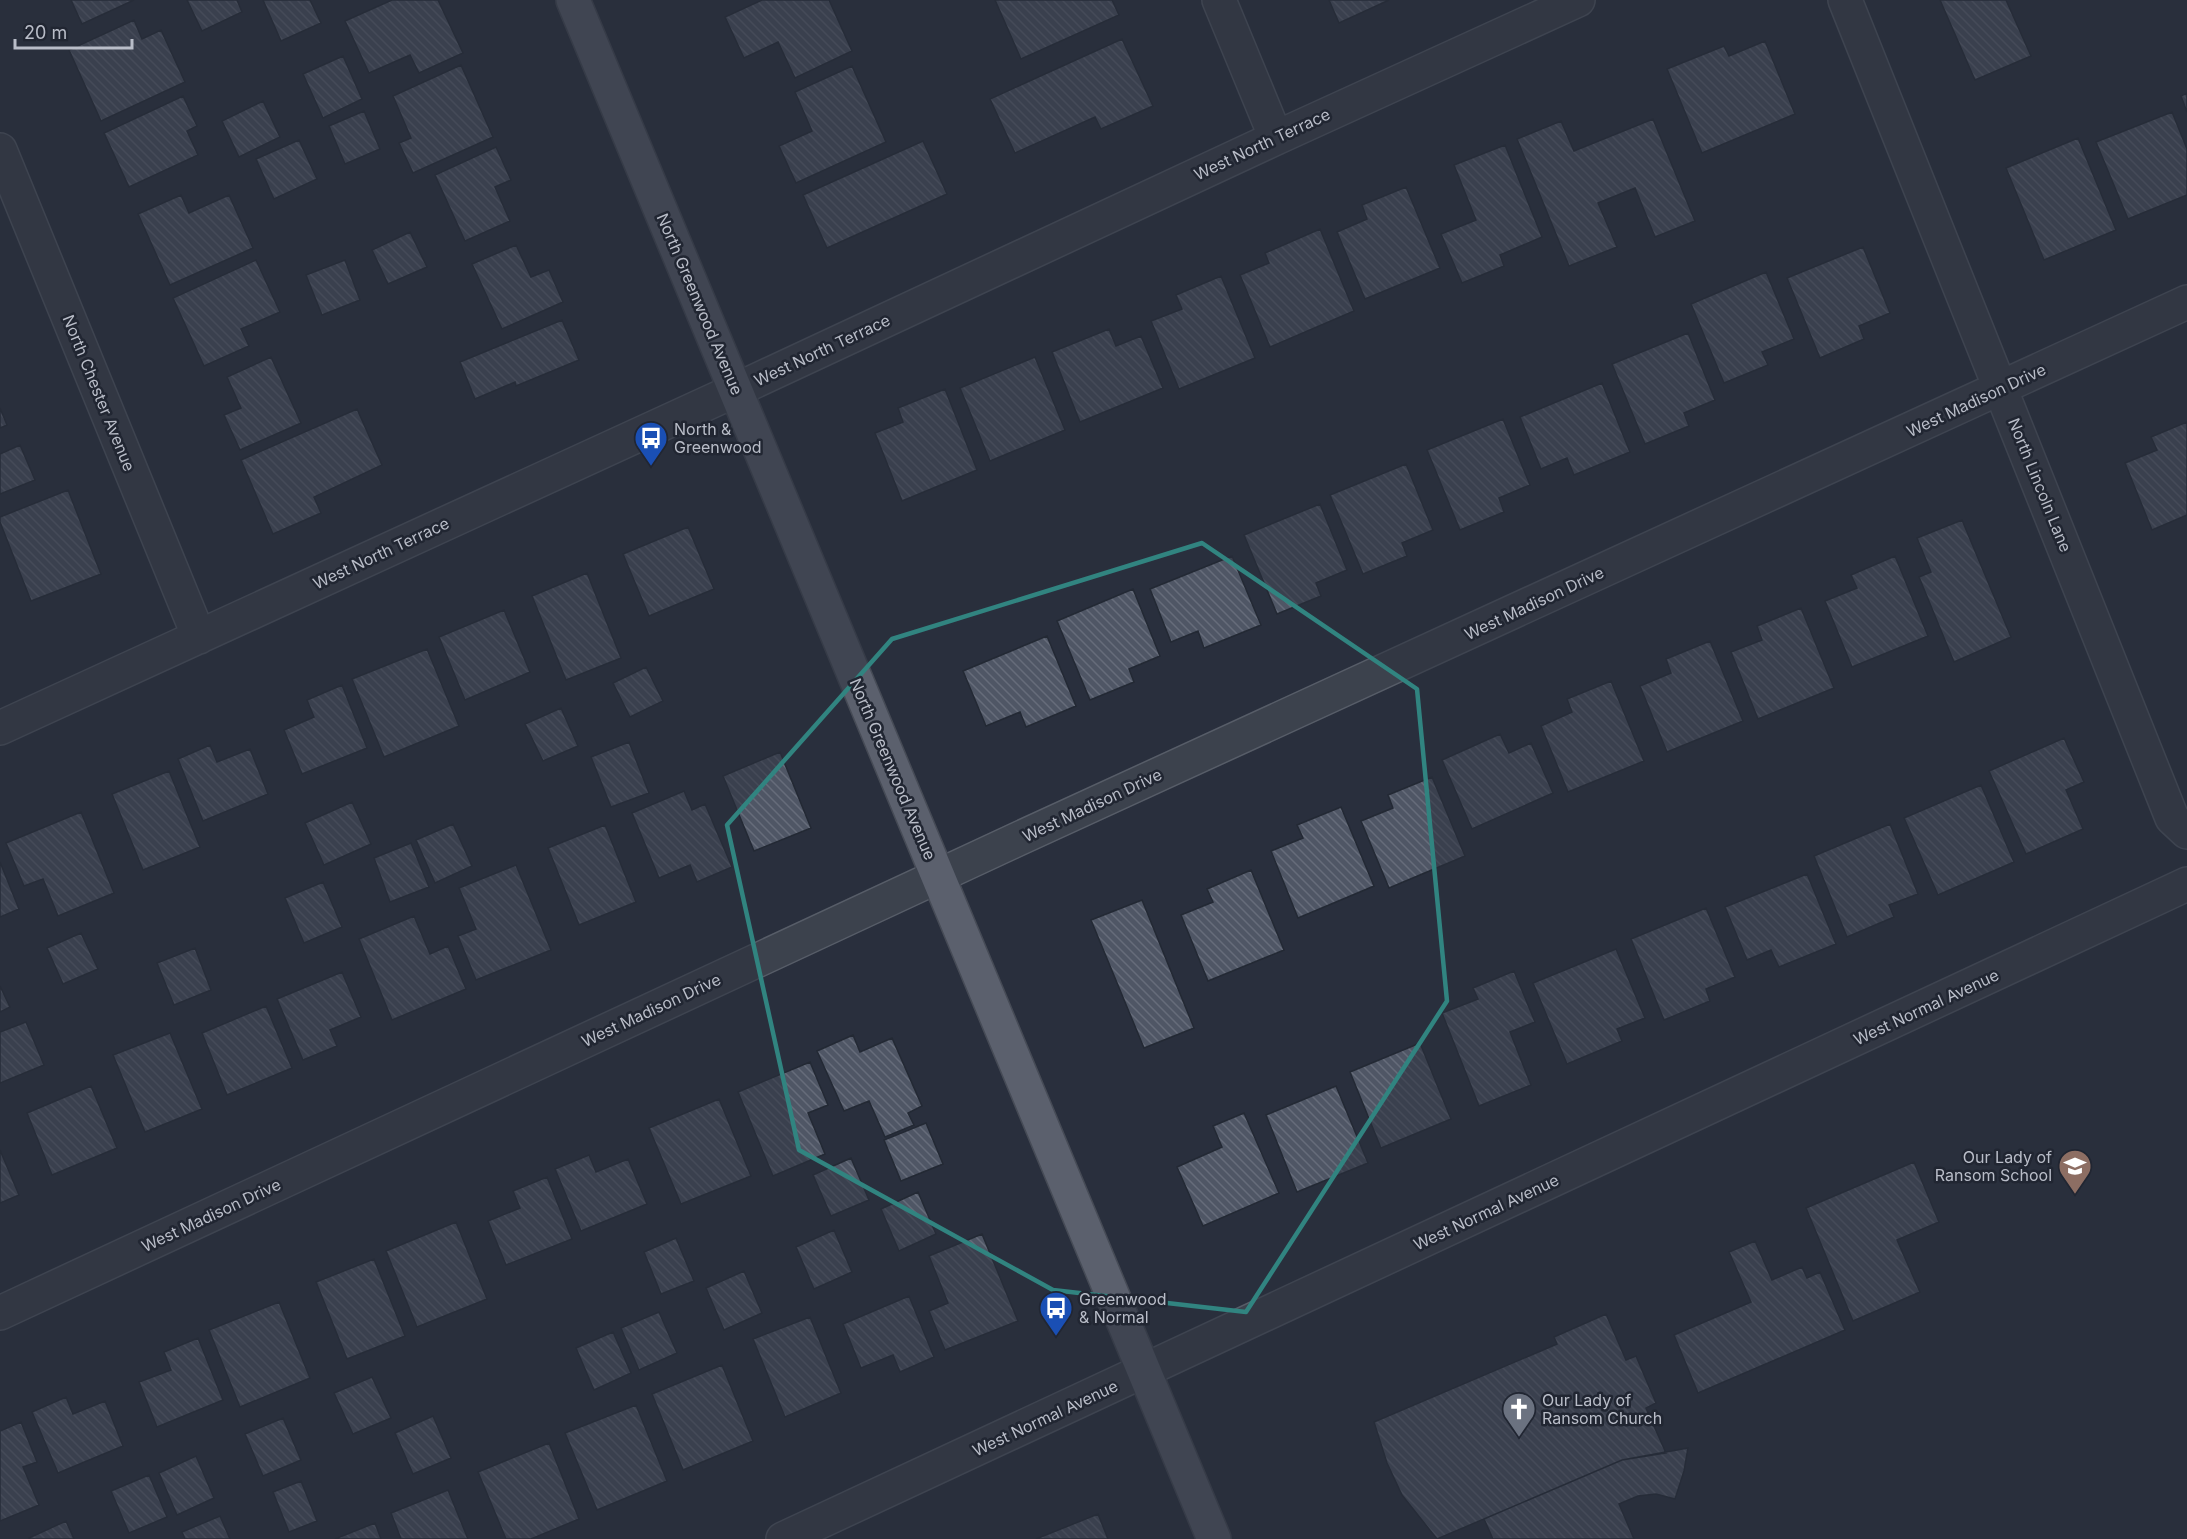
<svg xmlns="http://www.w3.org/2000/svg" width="2187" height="1539" viewBox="0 0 2187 1539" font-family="Inter,sans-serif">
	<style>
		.building { fill: url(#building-back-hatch); stroke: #232934; stroke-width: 1.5 }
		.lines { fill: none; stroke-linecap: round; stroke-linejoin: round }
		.minor-casing { stroke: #575d68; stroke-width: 36 }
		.major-casing { stroke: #464b56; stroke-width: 36 }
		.minor { stroke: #3c424d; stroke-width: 33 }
		.major { stroke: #5b606d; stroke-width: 33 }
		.marked { fill: none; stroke: #318480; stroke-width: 4.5; stroke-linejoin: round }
		.labels { text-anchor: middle; stroke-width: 5; stroke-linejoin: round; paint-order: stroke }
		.street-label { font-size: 16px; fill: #b9bdc8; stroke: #212632 }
		.poi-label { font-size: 16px; fill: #b9bdc8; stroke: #212632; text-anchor: start }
	</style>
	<defs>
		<pattern id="building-back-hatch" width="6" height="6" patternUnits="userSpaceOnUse" patternTransform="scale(1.5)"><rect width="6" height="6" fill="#4f5665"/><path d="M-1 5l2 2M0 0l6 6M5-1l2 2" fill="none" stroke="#666c7a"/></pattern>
	</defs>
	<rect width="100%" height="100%" fill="#292f3d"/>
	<path class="building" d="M71,0H134L82,24Z
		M187,0H237L242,12L202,31Z
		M263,0H310L321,23L281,41Z
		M392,0H438L463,53L419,73L410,55L369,73L345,21Z
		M762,0H829L852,51L795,78L778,42L744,58L725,17Z
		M995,0H1112L1119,15L1021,59Z
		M1329,0H1389L1339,23Z
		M1940,0H2006L2031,56L1975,80Z
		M134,20L142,39L161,30L185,82L101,121L69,50Z
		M1122,39L1153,106L1101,129L1095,117L1015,153L990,99Z
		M1765,41L1795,114L1702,153L1667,69L1724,46L1729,56Z
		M343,56L362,99L323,118L303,74Z
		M461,65L493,137L413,173L399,143L411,138L393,96Z
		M852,66L886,142L796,183L779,146L812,131L795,92Z
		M2187,93V112L2181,96Z
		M183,96L197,126L187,131L198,155L129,187L104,133Z
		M263,101L280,137L239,157L222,121Z
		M364,111L380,149L345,164L329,126Z
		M2172,112L2187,149V195L2128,219L2096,142Z
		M1653,119L1695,221L1655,237L1635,188L1598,203L1617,247L1569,266L1517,139L1561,121L1574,151Z
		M2078,138L2116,230L2044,260L2006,168Z
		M299,140L317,179L274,199L256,159Z
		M923,141L947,194L827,248L803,195Z
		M1505,145L1542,237L1500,255L1504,266L1462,283L1441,234L1476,220L1454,165Z
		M496,147L511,180L495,187L510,221L465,241L435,175Z
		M1406,187L1440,268L1365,299L1337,232L1367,219L1362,205Z
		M181,195L189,213L229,195L253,248L170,285L138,214Z
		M1320,229L1354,311L1270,347L1240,275L1269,263L1265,253Z
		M410,232L427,267L388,284L372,250Z
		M516,245L531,277L549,270L563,302L502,329L472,264Z
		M1863,247L1890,313L1859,326L1864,339L1820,358L1787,278Z
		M256,260L280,312L241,329L249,346L204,366L173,298Z
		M345,260L360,300L322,315L306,275Z
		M1766,272L1794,339L1762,352L1768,365L1724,383L1691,304Z
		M1221,276L1255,358L1179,389L1151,321L1182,309L1176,295Z
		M562,320L579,360L516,386L515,382L475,399L460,362Z
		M1109,329L1116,346L1141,336L1163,388L1080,422L1052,352Z
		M1688,333L1715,400L1684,413L1689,426L1645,444L1612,364Z
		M271,357L301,423L240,450L224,415L241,408L227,377Z
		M1035,357L1065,430L990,461L960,388Z
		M1602,383L1630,452L1574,475L1567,458L1541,469L1520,417Z
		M945,389L977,470L902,501L875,433L903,422L898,408Z
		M0,408L7,425L0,428Z
		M357,409L382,465L314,497L321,513L273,534L241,460Z
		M1503,419L1530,485L1499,498L1504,512L1460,530L1427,450Z
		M2187,422V515L2152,530L2125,463L2157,450L2151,437Z
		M20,445L35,480L0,494V454Z
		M1406,464L1433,530L1402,543L1407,556L1363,574L1330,495Z
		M68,490L101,574L31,601L0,522V517Z
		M1320,504L1347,570L1316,583L1321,596L1277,614L1244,535Z
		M1962,520L2011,637L1954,662L1919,577L1931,572L1917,538Z
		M688,527L714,589L649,616L623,554Z
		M1232,556L1261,625L1204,648L1198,631L1171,642L1150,589Z
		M1895,556L1928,636L1852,667L1825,601L1857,588L1851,575Z
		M587,573L621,658L566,680L532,596Z
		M1133,589L1160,656L1129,669L1134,682L1090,700L1057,621Z
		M1801,608L1834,688L1758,719L1731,652L1762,640L1757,626Z
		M504,610L530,672L465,700L439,637Z
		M1047,636L1076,706L1026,727L1020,712L986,726L963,671Z
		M1710,641L1743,721L1667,752L1640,686L1671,673L1666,659Z
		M427,649L459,726L384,757L352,679Z
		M646,667L663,701L630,717L613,683Z
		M1611,681L1644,761L1568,792L1541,726L1572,712L1567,699Z
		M342,685L367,748L302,774L284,730L314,717L307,700Z
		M561,708L578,746L543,761L525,724Z
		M1500,734L1509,753L1531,743L1553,793L1472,829L1442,760Z
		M2064,738L2084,782L2066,790L2083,829L2026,854L1989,771Z
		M629,742L649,793L611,807L591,757Z
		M210,745L217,762L250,749L268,794L203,821L178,759Z
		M780,752L811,828L754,851L723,776Z
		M169,771L200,847L143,870L112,794Z
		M1432,777L1465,856L1389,888L1361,821L1393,808L1388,795Z
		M1981,785L2014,862L1938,895L1904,818Z
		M684,791L692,810L705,804L732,867L697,882L690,865L659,878L632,813Z
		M352,802L371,844L324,865L305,823Z
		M1341,807L1374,886L1298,918L1271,851L1303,838L1297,825Z
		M81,812L114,893L58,916L43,879L24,886L6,843Z
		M453,824L472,866L435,883L416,840Z
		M1890,824L1918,894L1889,905L1894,917L1847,937L1814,856Z
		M605,825L636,902L579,925L548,848Z
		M411,843L429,887L390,902L374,858Z
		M0,862L19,909L0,917Z
		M516,865L551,950L476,980L458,936L476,929L459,888Z
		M1251,870L1284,950L1208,981L1181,915L1213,902L1207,889Z
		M1807,874L1836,944L1779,967L1771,950L1747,960L1725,907Z
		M323,882L342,927L304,943L285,898Z
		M1142,900L1194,1028L1144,1048L1091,920Z
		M1706,908L1735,977L1706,989L1710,1001L1664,1020L1631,939Z
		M414,916L430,954L448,946L466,989L392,1020L359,939Z
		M81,933L98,969L63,984L47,948Z
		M195,948L211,990L174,1005L157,963Z
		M1616,949L1645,1018L1617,1029L1622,1041L1567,1064L1533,983Z
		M1514,971L1535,1022L1510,1032L1531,1085L1479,1106L1442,1013L1478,999L1473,988Z
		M342,972L361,1017L330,1030L337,1046L303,1060L277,999Z
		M0,986L10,1007L0,1012Z
		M266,1006L292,1068L227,1095L202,1033Z
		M26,1022L44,1065L0,1083V1032Z
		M170,1033L202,1109L145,1132L113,1055Z
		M853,1035L860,1052L892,1038L922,1106L908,1113L914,1125L885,1137L869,1101L844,1111L817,1051Z
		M1420,1043L1451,1119L1381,1148L1350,1072Z
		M810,1062L828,1105L808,1113L825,1154L773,1176L738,1092Z
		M91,1086L117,1148L52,1175L27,1113Z
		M1336,1086L1368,1163L1297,1192L1266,1115Z
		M719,1099L751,1176L681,1204L649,1128Z
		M1244,1113L1279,1193L1203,1226L1177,1167L1222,1147L1213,1126Z
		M926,1123L943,1164L901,1181L884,1140Z
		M0,1150L19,1195L0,1203Z
		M589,1155L596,1172L628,1159L647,1204L581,1231L555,1169Z
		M851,1158L869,1200L831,1216L813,1175Z
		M1914,1162L1939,1222L1897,1240L1920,1292L1853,1321L1806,1208Z
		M547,1177L572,1239L506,1265L488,1221L520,1208L513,1191Z
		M918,1192L936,1234L899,1251L881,1209Z
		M456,1222L487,1299L417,1327L386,1251Z
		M834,1230L852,1272L814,1289L796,1247Z
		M982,1234L1018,1321L945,1350L929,1311L948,1303L929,1256Z
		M676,1238L694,1281L661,1294L644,1252Z
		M1755,1241L1772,1280L1802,1267L1807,1278L1820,1272L1845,1330L1698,1393L1674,1335L1751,1302L1729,1252Z
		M374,1259L405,1336L347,1359L316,1282Z
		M744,1271L762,1313L724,1330L706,1288Z
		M909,1296L934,1357L900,1372L893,1355L861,1368L843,1324Z
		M279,1302L310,1378L240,1407L209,1330Z
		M659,1312L677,1353L639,1370L621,1328Z
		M1606,1314L1626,1360L1636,1356L1656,1403L1646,1408L1666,1453L1622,1460L1437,1539L1402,1495L1387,1463L1374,1422L1557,1344L1554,1337Z
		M810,1317L841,1393L785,1417L753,1339Z
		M613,1332L631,1373L594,1390L576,1348Z
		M198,1338L223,1400L157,1427L139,1382L171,1370L164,1352Z
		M722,1365L753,1441L683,1470L652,1394Z
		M372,1377L391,1418L353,1434L334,1393Z
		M66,1397L73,1414L105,1401L123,1446L58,1473L32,1412Z
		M636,1405L667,1481L597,1510L565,1433Z
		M433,1416L451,1458L413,1474L395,1433Z
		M283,1418L301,1460L263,1476L245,1434Z
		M21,1422L37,1462L23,1467L39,1505L0,1521V1431Z
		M549,1443L579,1519L531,1539H506L478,1472Z
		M1688,1448L1684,1471L1675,1499L1656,1494L1638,1496L1619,1504L1634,1539H1493L1484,1519L1622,1460Z
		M196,1456L214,1498L177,1515L159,1473Z
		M149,1475L167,1517L129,1533L111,1491Z
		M301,1481L317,1521L289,1532L273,1492Z
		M448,1490L468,1539H401L391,1513Z
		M1098,1514L1108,1539H1036Z
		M220,1516L230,1539H185L182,1532Z
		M66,1521L74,1539H30L29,1538Z
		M375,1523L381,1539H335Z"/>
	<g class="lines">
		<g class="minor-casing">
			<path id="minor" d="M1219,0L1276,138
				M1845,0L2172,818L2187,832
				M0,150L199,637
				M0,728L736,390L1276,138L1578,0
				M0,1313L1018,839L2187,302
				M783,1539L2187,884"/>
		</g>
		<g class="major-casing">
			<path id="major" d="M573,0L1214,1539"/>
		</g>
		<use href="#minor" class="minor"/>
		<use href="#major" class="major"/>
	</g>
	<path d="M0 0H2187V1539H0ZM1202,543L1417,689L1447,1001L1246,1312L1053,1290L799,1150L727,825L892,639Z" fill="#292f3d" fill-opacity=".55" fill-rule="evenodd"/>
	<path class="marked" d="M1202,543L1417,689L1447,1001L1246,1312L1053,1290L799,1150L727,825L892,639Z"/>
	<defs>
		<g id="bus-pin" transform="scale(1.725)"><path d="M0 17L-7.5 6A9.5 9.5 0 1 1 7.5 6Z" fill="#1a4fb4" stroke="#212632"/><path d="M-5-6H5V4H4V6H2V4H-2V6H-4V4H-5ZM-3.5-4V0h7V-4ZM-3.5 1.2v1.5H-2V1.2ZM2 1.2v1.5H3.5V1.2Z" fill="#fff"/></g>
		<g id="school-pin" transform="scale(1.725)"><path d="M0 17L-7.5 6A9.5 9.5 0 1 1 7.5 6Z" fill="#8d6e63" stroke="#212632"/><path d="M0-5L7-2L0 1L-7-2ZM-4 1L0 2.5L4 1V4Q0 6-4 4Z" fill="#fff"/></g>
		<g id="church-pin" transform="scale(1.725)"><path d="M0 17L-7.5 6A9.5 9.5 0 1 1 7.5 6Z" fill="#6b7280" stroke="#212632"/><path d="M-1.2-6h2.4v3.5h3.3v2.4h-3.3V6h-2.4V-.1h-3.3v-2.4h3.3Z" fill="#fff"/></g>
	</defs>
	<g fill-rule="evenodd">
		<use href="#bus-pin" x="651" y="438"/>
		<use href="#school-pin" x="2075" y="1166"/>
		<use href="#bus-pin" x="1056" y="1308"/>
		<use href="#church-pin" x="1519" y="1409"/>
	</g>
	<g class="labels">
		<g class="street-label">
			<text transform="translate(1262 144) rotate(-25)" y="6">West North Terrace</text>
			<text transform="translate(700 304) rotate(67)" y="6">North Greenwood Avenue</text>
			<text transform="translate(822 350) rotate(-25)" y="6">West North Terrace</text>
			<text transform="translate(99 393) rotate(68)" y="6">North Chester Avenue</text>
			<text transform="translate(1976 400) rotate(-25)" y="6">West Madison Drive</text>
			<text transform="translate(2040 485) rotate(68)" y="6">North Lincoln Lane</text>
			<text transform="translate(381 553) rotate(-25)" y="6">West North Terrace</text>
			<text transform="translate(1534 603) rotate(-25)" y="6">West Madison Drive</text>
			<text transform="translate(893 769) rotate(67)" y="6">North Greenwood Avenue</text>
			<text transform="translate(1092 805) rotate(-25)" y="6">West Madison Drive</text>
			<text transform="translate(1926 1007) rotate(-25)" y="6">West Normal Avenue</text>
			<text transform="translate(651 1010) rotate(-25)" y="6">West Madison Drive</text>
			<text transform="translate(1486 1212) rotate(-25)" y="6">West Normal Avenue</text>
			<text transform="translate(211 1215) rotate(-25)" y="6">West Madison Drive</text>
			<text transform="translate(1045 1418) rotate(-25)" y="6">West Normal Avenue</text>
		</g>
		<g class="poi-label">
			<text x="674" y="435">North &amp;<tspan x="674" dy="18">Greenwood</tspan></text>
			<text x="2052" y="1163" text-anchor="end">Our Lady of<tspan x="2052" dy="18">Ransom School</tspan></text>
			<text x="1079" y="1305">Greenwood<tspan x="1079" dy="18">&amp; Normal</tspan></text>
			<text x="1542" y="1406">Our Lady of<tspan x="1542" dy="18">Ransom Church</tspan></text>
		</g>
	</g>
	<path d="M15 39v9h117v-9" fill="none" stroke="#b9bdc8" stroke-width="3"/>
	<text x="24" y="39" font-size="18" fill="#b9bdc8" stroke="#212632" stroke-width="4.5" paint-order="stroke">20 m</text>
</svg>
